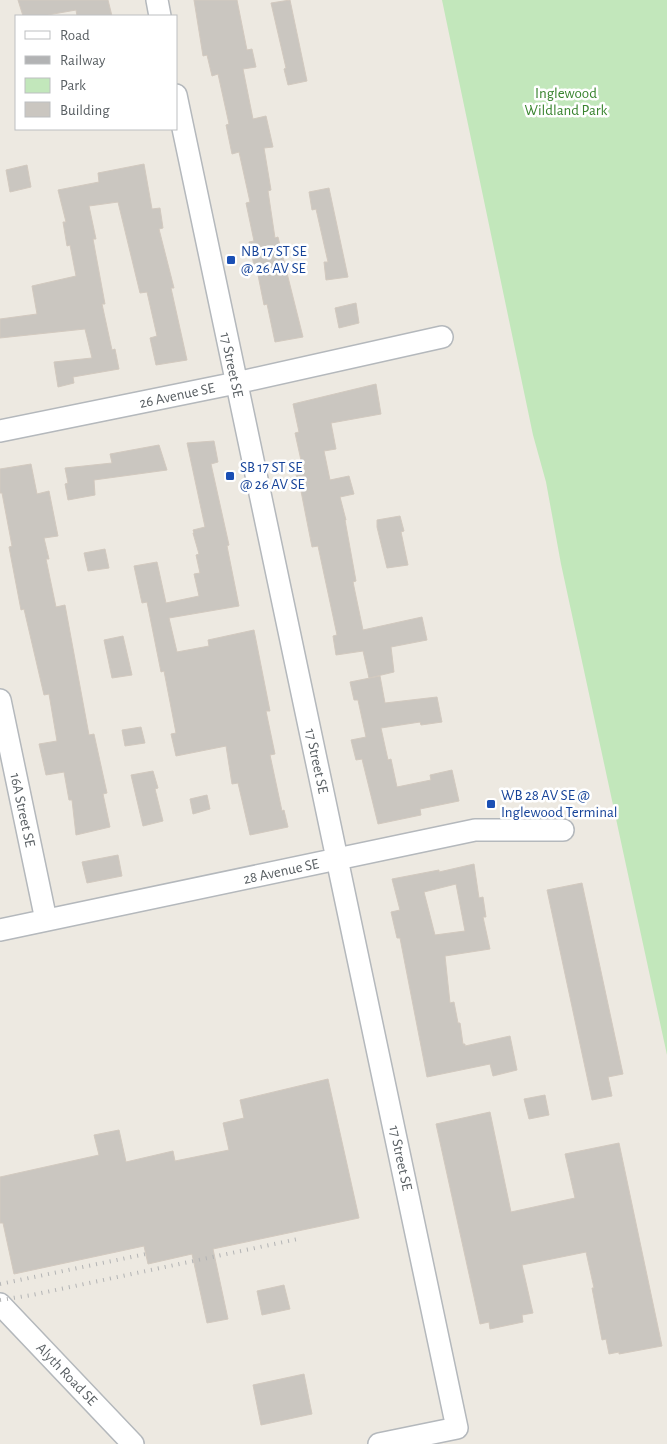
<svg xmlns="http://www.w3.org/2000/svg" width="667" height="1444" viewBox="0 0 667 1444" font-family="'Alegreya Sans',sans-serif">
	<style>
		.green { fill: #c2e7bb }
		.building { fill: #cac6c0; stroke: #d2c9bf; fill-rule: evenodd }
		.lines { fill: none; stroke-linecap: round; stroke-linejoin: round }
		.street-casing { stroke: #b4b8bc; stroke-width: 24 }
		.street { stroke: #fff; stroke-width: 21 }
		.rail { stroke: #b2b3b4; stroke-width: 4; stroke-dasharray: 1 6; stroke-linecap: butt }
		.transit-dot { fill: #1a4fb4; stroke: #fff; stroke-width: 2 }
		.labels { text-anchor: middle; stroke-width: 5; stroke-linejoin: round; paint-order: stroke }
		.park-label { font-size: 15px; fill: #39842f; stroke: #fff }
		.transit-label { font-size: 15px; fill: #164399; stroke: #fff; text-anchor: start }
		.street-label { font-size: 15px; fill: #595f63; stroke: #fff }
	</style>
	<rect width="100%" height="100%" fill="#ede9e1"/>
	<path class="green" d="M442,0H667V1055L561,564L546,482L533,435Z"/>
	<path class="building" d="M18,0H108L112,16H77L76,10L42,16H23Z
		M194,0H237L247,50L252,49L256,67L243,69L253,119L266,116L273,147L264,148L271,190L268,191L275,238L278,237L303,337L275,342L267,304L264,305L257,270H255L249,242L254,241L246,203L250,202L239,152L232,154L226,125L229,124L218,74L212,76L207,55L203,56Z
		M290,0L307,81L288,85L284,69L286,68L271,3Z
		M144,164L152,209L160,208L163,228L159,229L174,288H171L187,360L156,365L150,338L157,336L147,292L140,293L118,202L89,206L96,239H93L105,304H102L112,350L115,349L119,369L73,377L74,383L58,387L54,362L92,358L85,329L0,338V319L37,314L32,286L76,276L70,245L67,246L63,222H66L58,190L99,182L98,173Z
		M27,165L31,187L10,192L6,170Z
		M329,188L348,277L326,280L324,262H328L316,209L312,210L309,192Z
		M356,303L359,323L339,328L335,308Z
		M376,384L381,414L331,423L336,449L324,451L330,480L349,476L354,494L340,497L346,520H345L356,581L353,582L363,630L422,617L427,640L391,647L394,672L369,678L363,651L336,655L333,636L337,635L318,546L312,547L299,481L298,482L294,467L302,465L295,433L299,432L293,404Z
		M214,441L218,462L211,464L229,545L227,546L239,606L169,618L177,652L209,646L208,640L254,630L270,711H266L275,754L270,755L282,811L284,810L288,827L250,835L238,783L232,784L226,746L176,756L171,734L176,733L164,671L161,672L147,602L142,603L134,566L157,562L166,603L199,596L194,574L200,573L196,555L199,554L193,533H194L193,530L205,527L187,443Z
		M159,445L167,470L94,480L95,495L68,500L65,484L68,483L65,468L112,463L110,454Z
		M31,464L37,494L49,491L58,536L44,538L49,559H46L56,607L65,605L89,735L94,734L107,793L103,794L110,827L76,835L72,800H69L64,772L46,775L39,744L57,741L49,694L44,695L24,609L21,610L9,547L12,546L2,493H0V469Z
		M400,516L404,531L401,532L408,565L387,568L377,527V520Z
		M105,549L109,568L88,571L84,553Z
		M123,636L132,675L112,678L104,640Z
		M380,676L385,703L437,697L442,722L421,725L420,722L381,728L388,760L391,759L397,787L431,780L430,775L452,770L459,801L420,809L421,815L378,824L362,759L356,760L351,740L366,737L358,700H354L350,682Z
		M141,727L145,743L125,746L122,730Z
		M153,771L158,788L155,789L163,821L143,826L131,775Z
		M207,795L210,809L193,814L190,799Z
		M118,855L122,876L87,883L82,862Z
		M474,864L479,898L483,897L486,917H483L490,949L445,956L450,1003L454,1002L458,1023H460L463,1044H465V1046L510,1036L517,1070L493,1076L490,1064L427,1077L400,938H397L391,912L400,910L392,879L439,870V872ZM456,884L465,931L435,935L424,892Z
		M582,883L623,1074L608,1077L612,1096L592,1100L547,890Z
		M328,1079L359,1218L213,1249L228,1319L207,1323L192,1254L148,1264L144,1246L14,1274L3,1223H0V1177L99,1155L94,1135L119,1130L126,1162L173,1151L175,1161L229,1150L223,1123L244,1118L240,1100Z
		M545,1095L549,1115L529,1119L524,1099Z
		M490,1112L511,1212L575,1198L565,1154L619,1143L662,1346L619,1354V1352L609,1354L606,1339L602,1340L592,1288H594L586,1252L522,1265L533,1313L522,1315L523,1322L490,1329L489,1322L480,1324L436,1124Z
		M284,1285L290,1309L262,1315L257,1291Z
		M304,1374L312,1414L261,1425L253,1385Z"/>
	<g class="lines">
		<g class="street-casing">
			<path id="street" d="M157,0L160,16
				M176,95L457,1428L379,1444
				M0,431L236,383L442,337
				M0,700L46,920
				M0,930L475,830H563
				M0,1304L133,1444"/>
		</g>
		<use href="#street" class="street"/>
		<path class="rail" d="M0,1284L146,1254
			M0,1300L32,1295L298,1239"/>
	</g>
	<g class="transit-dot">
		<rect x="226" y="255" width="10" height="10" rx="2.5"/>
		<rect x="225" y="471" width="10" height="10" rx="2.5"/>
		<rect x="486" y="799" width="10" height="10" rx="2.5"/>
	</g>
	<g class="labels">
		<g class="park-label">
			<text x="566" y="98">Inglewood<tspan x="566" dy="17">Wildland Park</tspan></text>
		</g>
		<g class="transit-label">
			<text x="241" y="256">NB 17 ST SE<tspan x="241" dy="17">@ 26 AV SE</tspan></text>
			<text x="240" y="472">SB 17 ST SE<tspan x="240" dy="17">@ 26 AV SE</tspan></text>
			<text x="501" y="800">WB 28 AV SE @<tspan x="501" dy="17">Inglewood Terminal</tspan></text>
		</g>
		<g class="street-label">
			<text transform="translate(232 365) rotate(78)" y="5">17 Street SE</text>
			<text transform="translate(177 395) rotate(-12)" y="5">26 Avenue SE</text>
			<text transform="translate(317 761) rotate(78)" y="5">17 Street SE</text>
			<text transform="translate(23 810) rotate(78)" y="5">16A Street SE</text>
			<text transform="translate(281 871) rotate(-12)" y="5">28 Avenue SE</text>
			<text transform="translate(401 1158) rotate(78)" y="5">17 Street SE</text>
			<text transform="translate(67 1374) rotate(46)" y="5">Alyth Road SE</text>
		</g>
	</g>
	<rect x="15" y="15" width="162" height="115" fill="#ffffff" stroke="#bdbfc1"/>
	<rect x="25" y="31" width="25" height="8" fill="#ffffff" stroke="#bdbfc1"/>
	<text x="60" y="40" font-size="15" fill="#595f63">Road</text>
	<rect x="25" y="56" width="25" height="8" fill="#b2b3b4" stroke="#bdbfc1"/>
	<text x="60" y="65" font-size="15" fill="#595f63">Railway</text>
	<rect x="25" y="78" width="25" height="15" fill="#c2e7bb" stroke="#bdbfc1"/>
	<text x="60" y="90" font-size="15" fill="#595f63">Park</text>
	<rect x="25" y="102" width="25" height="15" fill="#cac6c0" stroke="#bdbfc1"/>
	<text x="60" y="115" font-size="15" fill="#595f63">Building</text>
</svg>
